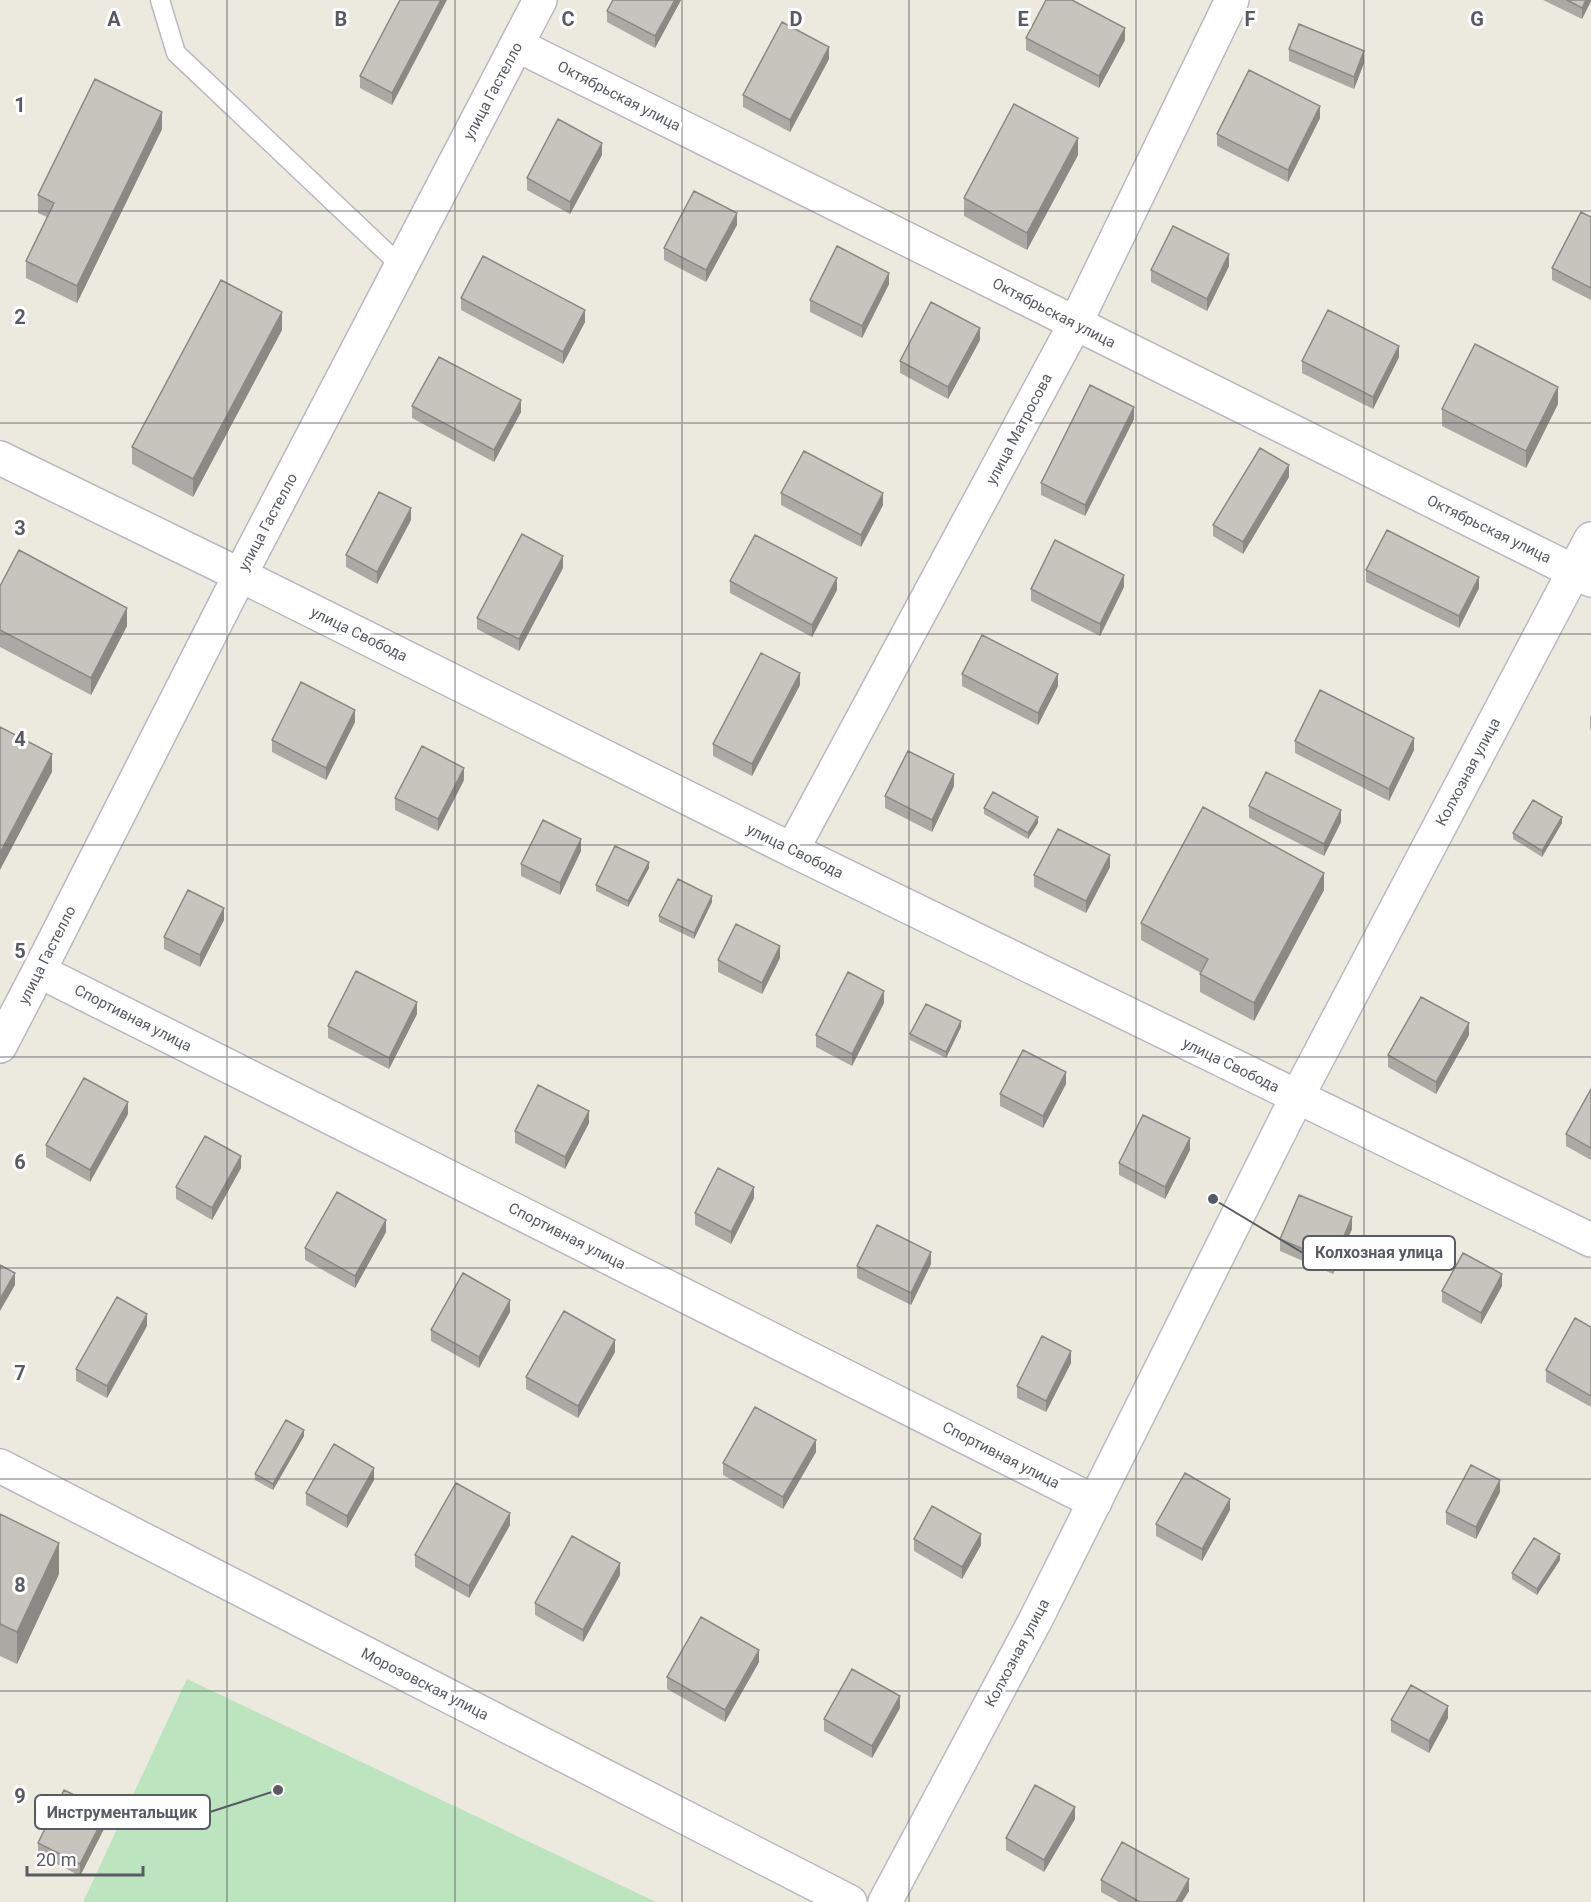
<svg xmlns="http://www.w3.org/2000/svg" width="1591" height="1902" viewBox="0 0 1591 1902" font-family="Roboto,sans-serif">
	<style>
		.green { fill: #bbe4bf }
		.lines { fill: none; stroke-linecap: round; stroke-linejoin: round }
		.lane-casing { stroke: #b7b9bf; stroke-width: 21 }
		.street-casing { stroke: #b7b9bf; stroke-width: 36 }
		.secondary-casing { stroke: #b8bbc2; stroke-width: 36 }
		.lane { stroke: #fff; stroke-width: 18 }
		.street { stroke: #fff; stroke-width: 33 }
		.secondary { stroke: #fff; stroke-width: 33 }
		.wall { fill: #aaa9a3 }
		.shaded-wall { fill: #8b8984 }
		.building { fill: #c6c4bd; stroke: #8b8984; stroke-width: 1.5 }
		.grid { fill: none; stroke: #585b61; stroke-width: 1.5; stroke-opacity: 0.55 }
		.labels { text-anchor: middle; stroke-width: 6; stroke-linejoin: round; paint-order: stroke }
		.street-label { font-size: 15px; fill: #585b61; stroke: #fff }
		.grid-label { font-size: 20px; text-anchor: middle; font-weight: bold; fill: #585b61; stroke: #fff; stroke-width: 6; stroke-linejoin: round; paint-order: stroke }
		.leader { fill: none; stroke: #585b61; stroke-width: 2 }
		.callout-dot { fill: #585b61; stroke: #fff; stroke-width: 2 }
		.callout { fill: #fff; stroke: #585b61; stroke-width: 2 }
		.callout-label { font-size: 16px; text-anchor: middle; font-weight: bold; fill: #585b61 }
	</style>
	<rect width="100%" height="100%" fill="#eceadf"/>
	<path class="green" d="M187,1679L656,1902H83Z"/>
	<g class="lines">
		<g class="lane-casing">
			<path id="lane" d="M160,0L176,53L401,266"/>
		</g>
		<g class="street-casing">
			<path id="street" d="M517,45L1591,580
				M0,458L240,575L792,850L1591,1240
				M792,850L1075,324L1232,0
				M39,971L1095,1502
				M0,1046L39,971L240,575L540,0
				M0,1466L850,1902"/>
		</g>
		<g class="secondary-casing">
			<path id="secondary" d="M885,1902L1036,1619L1297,1097L1591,539"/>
		</g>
		<use href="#lane" class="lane"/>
		<use href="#street" class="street"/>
		<use href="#secondary" class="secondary"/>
	</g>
	<path class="wall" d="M400,0L392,105L360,88V76Z
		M613,0H681L655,48L607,22V11Z
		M1543,0H1591V1L1582,19Z
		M1026,38L1125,40L1099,88L1026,50Z
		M1289,49L1364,63L1354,89L1289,61Z
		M829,59L790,132L743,107V95Z
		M1320,118L1288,182L1217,146V134Z
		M162,129L77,303L26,278V261L47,217L38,213V195Z
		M602,155L570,214L527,190V178Z
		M1078,155L1027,250L964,216V198Z
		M1591,217V300L1552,280V268Z
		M737,225L706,282L664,260V248Z
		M1229,266L1207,311L1151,282V270Z
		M889,284L862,338L810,312V300Z
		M461,298L585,322L563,364L461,310Z
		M282,330L193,497L132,464V447Z
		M980,340L948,399L900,373V361Z
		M1399,357L1373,409L1302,373V361Z
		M1558,404L1526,468L1442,426V409Z
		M412,406L521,412L494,462L412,418Z
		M1134,419L1085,516L1041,495V483Z
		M1289,477L1243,554L1213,536V525Z
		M781,493L883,505L861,547L781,505Z
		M411,520L377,584L346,567V555Z
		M563,568L519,651L477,629V618Z
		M1366,570L1479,588L1459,628L1366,582Z
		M730,581L837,590L812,637L730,593Z
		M0,586L127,626L91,695L0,647Z
		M1124,587L1100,636L1031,601V589Z
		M962,674L1058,686L1038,725L962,686Z
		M800,685L752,776L713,756V744Z
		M1591,715V730L1590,729V717Z
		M355,722L326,780L272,752V740Z
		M1295,741L1414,750L1389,801L1295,753Z
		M464,780L438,831L395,810V798Z
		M954,786L932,832L885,808V796Z
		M1249,806L1341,822L1324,856L1249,818Z
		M984,808L1038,823L1028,839L984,814Z
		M1562,823L1542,857L1513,839V833Z
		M581,851L560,895L521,876V864Z
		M1110,867L1086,913L1034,887V875Z
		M649,868L628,907L596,891V885Z
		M1324,890L1254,1021L1200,992V974L1201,973L1141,940V923Z
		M712,902L694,939L659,922V916Z
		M224,920L200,967L164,949V937Z
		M780,958L762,994L718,972V960Z
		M884,1003L852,1066L816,1047V1035Z
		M417,1014L389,1069L328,1038V1026Z
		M961,1027L946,1058L910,1040V1034Z
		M1469,1035L1436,1094L1388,1067V1055Z
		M1066,1084L1043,1128L1000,1106V1094Z
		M1591,1089V1160L1566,1146V1134Z
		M128,1114L90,1182L46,1157V1145Z
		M589,1123L565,1169L515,1143V1131Z
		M1190,1150L1165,1199L1119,1175V1163Z
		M241,1168L212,1220L176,1199V1187Z
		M754,1198L731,1244L695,1225V1213Z
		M1352,1229L1333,1274L1280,1251V1239Z
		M386,1232L355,1288L305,1260V1248Z
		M931,1264L911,1305L857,1278V1266Z
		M1502,1286L1481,1324L1442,1302V1291Z
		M510,1312L479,1368L431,1341V1330Z
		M147,1326L107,1398L76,1381V1369Z
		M1591,1327V1407L1546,1382V1370Z
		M615,1352L578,1418L526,1389V1377Z
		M1071,1363L1046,1412L1017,1398V1386Z
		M304,1436L273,1490L255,1480V1474Z
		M816,1452L783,1509L723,1475V1463Z
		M374,1480L347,1528L306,1505V1493Z
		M1500,1492L1476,1539L1446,1524V1512Z
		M1230,1510L1202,1561L1156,1536V1524Z
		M0,1514L59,1574L17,1664L0,1656Z
		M510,1525L469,1598L415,1567V1555Z
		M914,1539L981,1545L962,1579L914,1551Z
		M1560,1560L1537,1595L1512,1579V1573Z
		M620,1575L583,1642L535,1615V1603Z
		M759,1662L725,1722L667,1689V1677Z
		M900,1708L872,1758L824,1731V1719Z
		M1448,1718L1429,1753L1391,1732V1720Z
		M1075,1819L1044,1872L1006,1850V1838Z
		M107,1823L80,1876L38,1854V1843Z
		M1101,1880L1189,1891L1182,1902H1119L1101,1892Z"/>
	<path class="shaded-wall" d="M441,0H447L392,105V93Z
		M675,0H681L655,48V36Z
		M1586,0H1591V1L1582,19V8Z
		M1125,28V40L1099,88V76Z
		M829,47V59L790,132V120Z
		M1364,51V63L1354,89V77Z
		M1320,106V118L1288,182V170Z
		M162,112V129L77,303V286Z
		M1078,138V155L1027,250V233Z
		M602,143V155L570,214V202Z
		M737,213V225L706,282V270Z
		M1229,254V266L1207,311V299Z
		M889,273V284L862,338V326Z
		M585,310V322L563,364V352Z
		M282,312V330L193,497V479Z
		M980,328V340L948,399V387Z
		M1399,346V357L1373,409V397Z
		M1558,387V404L1526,468V451Z
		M521,400V412L494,462V450Z
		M1134,407V419L1085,516V505Z
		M1289,465V477L1243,554V542Z
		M883,493V505L861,547V535Z
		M411,508V520L377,584V572Z
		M563,556V568L519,651V639Z
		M1124,575V587L1100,636V624Z
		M1479,577V588L1459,628V616Z
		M837,578V590L812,637V625Z
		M127,608V626L91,695V678Z
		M800,673V685L752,776V764Z
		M1058,674V686L1038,725V713Z
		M355,710V722L326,780V768Z
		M1414,738V750L1389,801V789Z
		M52,754V772L0,870V853Z
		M464,768V780L438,831V819Z
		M954,774V786L932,832V820Z
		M1341,810V822L1324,856V844Z
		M1038,817V823L1028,839V833Z
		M1562,817V823L1542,857V851Z
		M581,839V851L560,895V883Z
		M1110,855V867L1086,913V901Z
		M649,862V868L628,907V901Z
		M1324,873V890L1254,1021V1003Z
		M712,896V902L694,939V933Z
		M224,908V920L200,967V955Z
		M780,946V958L762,994V983Z
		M884,991V1003L852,1066V1054Z
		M417,1002V1014L389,1069V1058Z
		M961,1021V1027L946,1058V1052Z
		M1469,1023V1035L1436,1094V1082Z
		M1066,1072V1084L1043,1128V1116Z
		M128,1102V1114L90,1182V1170Z
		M589,1111V1123L565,1169V1157Z
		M1190,1138V1150L1165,1199V1187Z
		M241,1156V1168L212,1220V1208Z
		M754,1187V1198L731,1244V1232Z
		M1352,1217V1229L1333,1274V1262Z
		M386,1220V1232L355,1288V1276Z
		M931,1252V1264L911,1305V1293Z
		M15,1273V1285L0,1311V1299Z
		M1502,1274V1286L1481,1324V1313Z
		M510,1300V1312L479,1368V1357Z
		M147,1314V1326L107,1398V1386Z
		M615,1340V1352L578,1418V1406Z
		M1071,1351V1363L1046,1412V1401Z
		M304,1430V1436L273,1490V1484Z
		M816,1440V1452L783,1509V1497Z
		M374,1468V1480L347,1528V1516Z
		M1500,1480V1492L1476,1539V1527Z
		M1230,1499V1510L1202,1561V1549Z
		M510,1513V1525L469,1598V1586Z
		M981,1534V1545L962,1579V1567Z
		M59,1543V1574L17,1664V1632Z
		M1560,1554V1560L1537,1595V1589Z
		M620,1563V1575L583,1642V1630Z
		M759,1650V1662L725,1722V1710Z
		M900,1696V1708L872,1758V1746Z
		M1448,1706V1718L1429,1753V1741Z
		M1075,1807V1819L1044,1872V1860Z
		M107,1811V1823L80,1876V1864Z
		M1189,1879V1891L1182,1902H1176Z"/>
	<path class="building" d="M400,0H441L392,93L360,76Z
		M613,0H675L655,36L607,11Z
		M1046,0H1072L1125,28L1099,76L1026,38Z
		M1567,0H1586L1582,8Z
		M782,22L829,47L790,120L743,95Z
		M1299,24L1364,51L1354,77L1289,49Z
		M1249,70L1320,106L1288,170L1217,134Z
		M95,79L162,112L77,286L26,261L54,203L38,195Z
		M1014,104L1078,138L1027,233L964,198Z
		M558,119L602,143L570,202L527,178Z
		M694,191L737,213L706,270L664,248Z
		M1581,212L1591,217V288L1552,268Z
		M1173,226L1229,254L1207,299L1151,270Z
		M837,246L889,273L862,326L810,300Z
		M483,256L585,310L563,352L461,298Z
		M221,280L282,312L193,479L132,447Z
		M931,302L980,328L948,387L900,361Z
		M1328,310L1399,346L1373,397L1302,361Z
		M1475,344L1558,387L1526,451L1442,409Z
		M439,357L521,400L494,450L412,406Z
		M1090,385L1134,407L1085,505L1041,483Z
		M1260,448L1289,465L1243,542L1213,525Z
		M804,451L883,493L861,535L781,493Z
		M379,492L411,508L377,572L346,555Z
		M1387,530L1479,577L1459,616L1366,570Z
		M522,534L563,556L519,639L477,618Z
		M755,535L837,578L812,625L730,581Z
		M1055,540L1124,575L1100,624L1031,589Z
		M19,550L127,608L91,678L0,630V586Z
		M982,635L1058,674L1038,713L962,674Z
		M761,653L800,673L752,764L713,744Z
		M301,682L355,710L326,768L272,740Z
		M1320,690L1414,738L1389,789L1295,741Z
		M0,727L52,754L0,853Z
		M422,746L464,768L438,819L395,798Z
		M908,751L954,774L932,820L885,796Z
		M1266,772L1341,810L1324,844L1249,806Z
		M993,792L1038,817L1028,833L984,808Z
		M1533,800L1562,817L1542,851L1513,833Z
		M1203,807L1324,873L1254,1003L1200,974L1208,959L1141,923Z
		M543,820L581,839L560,883L521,864Z
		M1058,829L1110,855L1086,901L1034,875Z
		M615,846L649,862L628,901L596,885Z
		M678,879L712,896L694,933L659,916Z
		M188,890L224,908L200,955L164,937Z
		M736,924L780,946L762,983L718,960Z
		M356,971L417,1002L389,1058L328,1026Z
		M848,972L884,991L852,1054L816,1035Z
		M1421,997L1469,1023L1436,1082L1388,1055Z
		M926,1004L961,1021L946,1052L910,1034Z
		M1023,1050L1066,1072L1043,1116L1000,1094Z
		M84,1078L128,1102L90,1170L46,1145Z
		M538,1085L589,1111L565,1157L515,1131Z
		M1591,1089V1148L1566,1134Z
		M1143,1115L1190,1138L1165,1187L1119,1163Z
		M205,1136L241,1156L212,1208L176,1187Z
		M718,1168L754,1187L731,1232L695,1213Z
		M337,1192L386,1220L355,1276L305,1248Z
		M1299,1195L1352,1217L1333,1262L1280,1239Z
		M877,1225L931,1252L911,1293L857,1266Z
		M1463,1253L1502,1274L1481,1313L1442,1291Z
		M0,1265L15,1273L0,1299Z
		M463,1273L510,1300L479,1357L431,1330Z
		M117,1297L147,1314L107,1386L76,1369Z
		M564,1311L615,1340L578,1406L526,1377Z
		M1575,1318L1591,1327V1396L1546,1370Z
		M1042,1336L1071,1351L1046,1401L1017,1386Z
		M755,1407L816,1440L783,1497L723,1463Z
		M286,1420L304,1430L273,1484L255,1474Z
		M334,1444L374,1468L347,1516L306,1493Z
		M1471,1465L1500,1480L1476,1527L1446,1512Z
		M1185,1473L1230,1499L1202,1549L1156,1524Z
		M456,1483L510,1513L469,1586L415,1555Z
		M932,1506L981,1534L962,1567L914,1539Z
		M0,1514L59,1543L17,1632L0,1624Z
		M572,1536L620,1563L583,1630L535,1603Z
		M1534,1538L1560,1554L1537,1589L1512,1573Z
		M701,1617L759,1650L725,1710L667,1677Z
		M852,1669L900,1696L872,1746L824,1719Z
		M1411,1685L1448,1706L1429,1741L1391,1720Z
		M1035,1785L1075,1807L1044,1860L1006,1838Z
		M64,1790L107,1811L80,1864L38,1843Z
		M1122,1842L1189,1879L1176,1902H1140L1101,1880Z"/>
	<path class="grid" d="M227,0V1902M455,0V1902M682,0V1902M909,0V1902M1136,0V1902M1364,0V1902M0,211H1591M0,423H1591M0,634H1591M0,845H1591M0,1057H1591M0,1268H1591M0,1479H1591M0,1691H1591"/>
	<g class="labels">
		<g class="street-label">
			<text transform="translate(493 91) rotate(-62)" y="5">улица Гастелло</text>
			<text transform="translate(619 96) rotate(27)" y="5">Октябрьская улица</text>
			<text transform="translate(1054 313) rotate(27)" y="5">Октябрьская улица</text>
			<text transform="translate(1019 429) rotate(-62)" y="5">улица Матросова</text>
			<text transform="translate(268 522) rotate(-62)" y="5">улица Гастелло</text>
			<text transform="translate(1489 529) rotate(26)" y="5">Октябрьская улица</text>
			<text transform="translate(359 634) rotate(26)" y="5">улица Свобода</text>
			<text transform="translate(1468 772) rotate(-62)" y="5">Колхозная улица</text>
			<text transform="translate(795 851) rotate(26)" y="5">улица Свобода</text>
			<text transform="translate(47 955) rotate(-63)" y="5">улица Гастелло</text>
			<text transform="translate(133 1018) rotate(27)" y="5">Спортивная улица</text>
			<text transform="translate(1231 1065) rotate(26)" y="5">улица Свобода</text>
			<text transform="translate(567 1236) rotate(27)" y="5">Спортивная улица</text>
			<text transform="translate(1001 1455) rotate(27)" y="5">Спортивная улица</text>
			<text transform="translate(1017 1653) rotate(-62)" y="5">Колхозная улица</text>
			<text transform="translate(425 1684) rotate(27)" y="5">Морозовская улица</text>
		</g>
	</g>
	<g class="grid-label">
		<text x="114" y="26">A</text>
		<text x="341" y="26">B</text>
		<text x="568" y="26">C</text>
		<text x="796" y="26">D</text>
		<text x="1023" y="26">E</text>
		<text x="1250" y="26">F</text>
		<text x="1477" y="26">G</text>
		<text x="20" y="112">1</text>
		<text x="20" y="324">2</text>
		<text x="20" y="535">3</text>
		<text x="20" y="746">4</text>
		<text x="20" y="958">5</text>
		<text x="20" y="1169">6</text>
		<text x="20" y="1380">7</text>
		<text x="20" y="1592">8</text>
		<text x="20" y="1803">9</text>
	</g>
	<path class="leader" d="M1213 1199L1303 1253M278 1790L210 1812"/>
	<g class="callout-dot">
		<circle cx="1213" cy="1199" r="6"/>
		<circle cx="278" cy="1790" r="6"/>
	</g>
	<g class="callout">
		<rect x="1303" y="1236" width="152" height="34" rx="6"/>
		<rect x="35" y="1795" width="175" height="34" rx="6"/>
	</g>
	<g class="callout-label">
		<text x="1379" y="1258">Колхозная улица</text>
		<text x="122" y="1818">Инструментальщик</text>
	</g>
	<path d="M27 1866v9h116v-9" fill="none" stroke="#585b61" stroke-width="3"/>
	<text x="36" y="1866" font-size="18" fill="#585b61" stroke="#ffffff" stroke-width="4.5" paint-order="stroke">20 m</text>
</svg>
